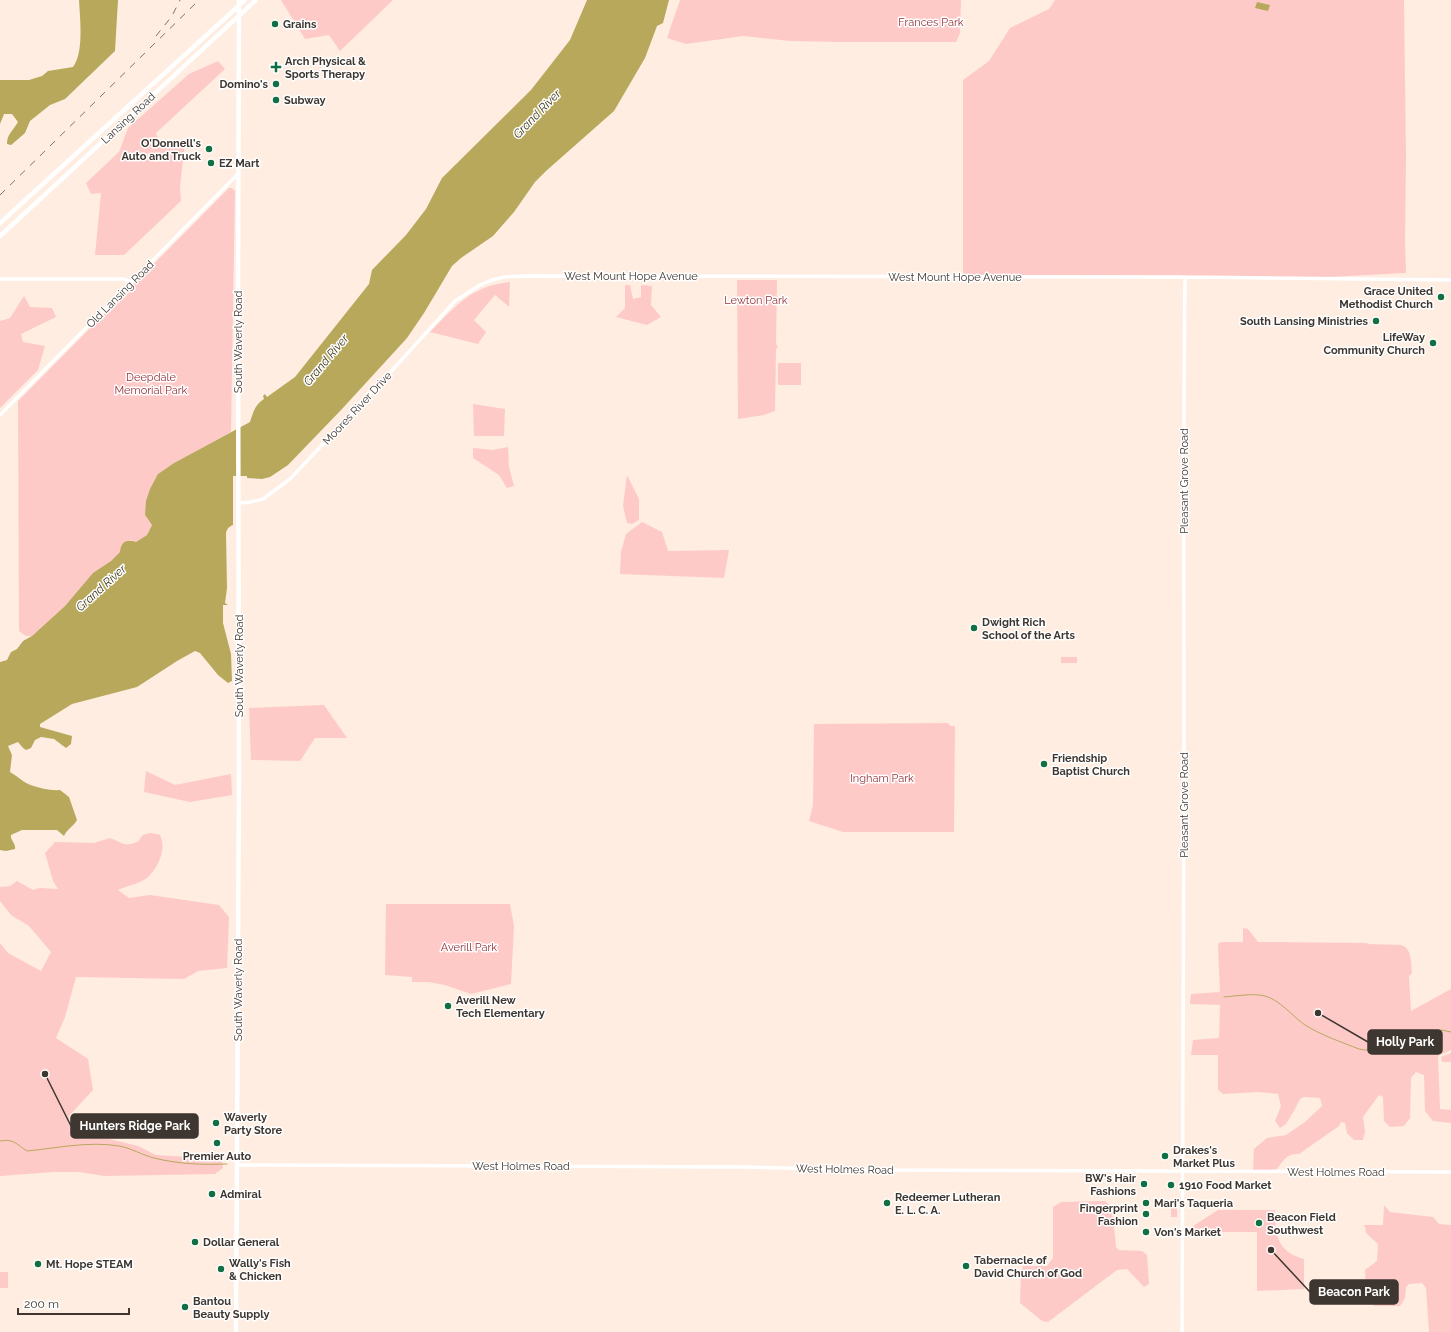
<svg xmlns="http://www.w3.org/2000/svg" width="1451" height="1332" viewBox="0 0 1451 1332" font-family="Raleway,sans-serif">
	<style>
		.green { fill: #fecac8 }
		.water { fill: #b8a85c }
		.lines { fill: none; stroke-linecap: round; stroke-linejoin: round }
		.stream { stroke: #b8a85c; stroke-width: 1 }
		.minor { stroke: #fff; stroke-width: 3.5 }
		.major { stroke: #fff; stroke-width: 4.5 }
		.rail { stroke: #7e736b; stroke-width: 1; stroke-dasharray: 7 7; stroke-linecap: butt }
		.poi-dot { fill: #126f44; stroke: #fff; stroke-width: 1.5 }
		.labels { text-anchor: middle; stroke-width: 3; stroke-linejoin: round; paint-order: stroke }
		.park-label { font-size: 11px; fill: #923238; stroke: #fff }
		.poi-label { font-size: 11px; font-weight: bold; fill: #3e3630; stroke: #fff; text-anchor: start }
		.street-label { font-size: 11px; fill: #3e3630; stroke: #fff }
		.water-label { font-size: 12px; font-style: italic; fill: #433d1b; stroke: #fff }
		.leader { fill: none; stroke: #3e3630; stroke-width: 1.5 }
		.callout-dot { fill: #3e3630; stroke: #fff; stroke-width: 1.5 }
		.callout { fill: #3e3630; stroke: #3e3630; stroke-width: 1.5 }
		.callout-label { font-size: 12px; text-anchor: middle; font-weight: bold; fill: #fff }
	</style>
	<rect width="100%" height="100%" fill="#feede0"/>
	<path class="green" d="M281,0H393L340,51L329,35L305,39Z
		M680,0H961L960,33L956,42H839L790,41L743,36L686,44L667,38Z
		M1055,0H1404L1406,158L1405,241L1406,273L1309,278L963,277V80L989,61L1010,28L1049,9Z
		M218,61L225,69L156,133L161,147L185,142L180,187L181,201L124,255H95L101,193L91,194L86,183L119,152L128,128L189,74Z
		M229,188H232L235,191L231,432L174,463L158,474L145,515L152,525L147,535L136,542L130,540L121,546V552L111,561L94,573L65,606L32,636H26L19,631L18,401Z
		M737,280H777L776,344L778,347L776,349L775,411L764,415L738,419Z
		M510,282L509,307L495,295L474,320L486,332L478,344L430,332C456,306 471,286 510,282Z
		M625,285H630L633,299L641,297V285L652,286L651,305L661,317L647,325L616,317L625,308Z
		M24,296L30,307L52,308L56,317L21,334L23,342L45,346L38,370L0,408V321L10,318Z
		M778,363H801V385H778Z
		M473,404L505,409L504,436H474Z
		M508,447L509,467L514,486L507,488L499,475L473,458V448L492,450Z
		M627,475L639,499V520L632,524L627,523L623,506Z
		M642,522L662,532L668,551L729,550L724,578L620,574L621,552L626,534Z
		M1061,657H1077V663H1061Z
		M324,705L347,738H315L300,761L251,760L249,708Z
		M948,723L950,726H955L954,832H843L809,821L813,805L814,724Z
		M146,771L175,785L231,774L232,795L190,802L144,792Z
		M151,833L160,835C167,849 158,868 147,878C139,884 126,886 118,890L129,898L150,895L219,905L229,917L227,968L198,971L184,979L76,977L65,1017L56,1038L88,1059L93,1090L69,1116L70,1121L79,1139H109L138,1146L156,1155L222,1159L223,1168L215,1174L104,1176L79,1172H53L0,1176V943L8,953L41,971L51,952L29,926L11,915L0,901V887L10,886L17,881L33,890L39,888L58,889L53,881L45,853L55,842L94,843L110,838C124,843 124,848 139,841C142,834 144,834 151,833Z
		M386,904H510L514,926L511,984L471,994L445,985L428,982H412V977L385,975Z
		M1243,928L1248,929L1258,942L1367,943L1368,944L1401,945C1412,948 1411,963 1412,973L1409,976L1411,1011L1451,989V1050L1438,1056L1440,1109L1451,1110V1123L1433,1121L1425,1111L1424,1075L1416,1072L1411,1078L1410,1118L1404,1126L1390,1127L1384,1121L1383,1097L1379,1095L1363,1117L1365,1132L1363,1140H1354L1347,1133L1345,1123L1341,1122L1339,1126L1299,1154C1287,1153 1283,1161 1276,1170H1253L1254,1149L1267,1138L1286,1135L1305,1122L1322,1106L1320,1098L1304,1097L1300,1099L1295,1109L1286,1124L1280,1128L1275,1121L1281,1106L1278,1094L1259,1092L1223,1094L1218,1090V1055H1191L1193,1040L1219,1038L1220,1005L1190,1004L1191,994L1220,992L1218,947L1219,943L1222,942H1243Z
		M1451,1053V1062H1442L1441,1057Z
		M1105,1201L1112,1207L1116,1247L1119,1250L1142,1251L1147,1255L1149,1284L1144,1287L1127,1269L1117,1270L1048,1322L1042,1321L1020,1303L1021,1272L1023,1266H1047L1053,1258V1207L1061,1202Z
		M1384,1205L1390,1212L1433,1217L1439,1224L1451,1225V1332H1429L1426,1288L1422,1283L1409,1284L1406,1287L1405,1298L1400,1306H1374L1366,1294L1365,1270L1377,1261L1378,1244L1366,1233L1365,1227L1363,1225H1383Z
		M1171,1207H1177V1217H1171Z
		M1218,1210H1275C1275,1234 1277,1252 1304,1259V1289L1257,1291V1232H1187V1230Z
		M0,1272H8V1288H0Z"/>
	<path class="water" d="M79,0H118L115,51L65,99L50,105L30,121L25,133L17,140L11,145L7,144C7,134 13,131 18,122L12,114H4L0,124V80H29L42,76L48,71L73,67C84,52 80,19 79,0Z
		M587,0H669L663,23L657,26L645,58L614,111L546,171L535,182L514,212L493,236L461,258L452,266L424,313L407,338L342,409L288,465L270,477L262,479L247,478V476H233V525C228,527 226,530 226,535L227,588L225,603L228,605H223V623L231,654L232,681L228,683L218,675L200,653L195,651L177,661L137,687L72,704L40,724V727L72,736L71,744L66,748L54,739L41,737L35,740L31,748L26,750L23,748L18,742L8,746L12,755L10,772C15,775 19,778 23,781C31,787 51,791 60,790L69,797L77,820C73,827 67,829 64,836L57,830H22L11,835C10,840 16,843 15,849L6,851L0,850V662L7,660L11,652L17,649L23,641L32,636L65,606L93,573L111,561L120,552C121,541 127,539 136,542L147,535L152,525L145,515L146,501L150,489L158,474L174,463L250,422C253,412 255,405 264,399L263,396L265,394L267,397L295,377L369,284L372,270L406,235L426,209L442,178L531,90L570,40Z
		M1257,2L1270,5L1268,11L1255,8Z"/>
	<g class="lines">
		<path class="stream" d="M1224,997C1236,996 1254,993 1265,996C1280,1000 1292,1016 1305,1025C1321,1035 1341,1042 1359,1049L1365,1050L1409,1051L1441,1030L1451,1032
			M0,1141C14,1138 17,1145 27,1151C57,1148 89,1141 119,1146C131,1148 142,1155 154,1158C178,1164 202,1165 227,1164"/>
		<path class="minor" d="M0,279H123L132,282
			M0,415L239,173
			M239,503L251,502L263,499L290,479L386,377L455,301L480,285L492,280L504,277L525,276L1185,277L1451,280
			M238,1165L744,1167L872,1170L1451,1172
			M1182,1332C1184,1152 1185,972 1184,791C1184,620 1183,449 1185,277"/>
		<path class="major" d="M0,223L245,0
			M0,236L256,0
			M236,1332L239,775L238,306L239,0"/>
		<path class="rail" d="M156,36L172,16L180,0
			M0,195L199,0"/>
	</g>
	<g class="poi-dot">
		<circle cx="275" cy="24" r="4"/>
		<path d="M274 61h4v4h4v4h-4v4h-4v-4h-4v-4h4z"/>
		<circle cx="276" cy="84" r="4"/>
		<circle cx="276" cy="100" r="4"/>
		<circle cx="209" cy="149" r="4"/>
		<circle cx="211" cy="163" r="4"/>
		<circle cx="1441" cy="297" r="4"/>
		<circle cx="1376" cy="321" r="4"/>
		<circle cx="1433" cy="343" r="4"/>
		<circle cx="974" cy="628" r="4"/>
		<circle cx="1044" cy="764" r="4"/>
		<circle cx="448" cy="1006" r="4"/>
		<circle cx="216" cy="1123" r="4"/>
		<circle cx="217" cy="1143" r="4"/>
		<circle cx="1165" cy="1156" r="4"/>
		<circle cx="1144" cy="1184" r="4"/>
		<circle cx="1171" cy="1185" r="4"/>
		<circle cx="212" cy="1194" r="4"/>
		<circle cx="887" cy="1203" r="4"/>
		<circle cx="1146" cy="1203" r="4"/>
		<circle cx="1146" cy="1214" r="4"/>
		<circle cx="1259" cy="1223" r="4"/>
		<circle cx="1146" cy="1232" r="4"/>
		<circle cx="195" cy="1242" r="4"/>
		<circle cx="38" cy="1264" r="4"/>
		<circle cx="966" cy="1266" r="4"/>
		<circle cx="221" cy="1269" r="4"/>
		<circle cx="185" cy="1307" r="4"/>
	</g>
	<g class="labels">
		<g class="park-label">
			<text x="931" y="26">Frances Park</text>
			<text x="756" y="304">Lewton Park</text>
			<text x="151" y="381">Deepdale<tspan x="151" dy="13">Memorial Park</tspan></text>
			<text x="882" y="782">Ingham Park</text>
			<text x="469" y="951">Averill Park</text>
		</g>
		<g class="poi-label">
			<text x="283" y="28">Grains</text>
			<text x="285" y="65">Arch Physical &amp;<tspan x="285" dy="13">Sports Therapy</tspan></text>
			<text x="268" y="88" text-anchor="end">Domino's</text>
			<text x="284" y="104">Subway</text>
			<text x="201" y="147" text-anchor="end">O'Donnell's<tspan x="201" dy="13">Auto and Truck</tspan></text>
			<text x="219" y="167">EZ Mart</text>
			<text x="1433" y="295" text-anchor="end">Grace United<tspan x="1433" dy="13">Methodist Church</tspan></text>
			<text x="1368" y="325" text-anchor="end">South Lansing Ministries</text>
			<text x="1425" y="341" text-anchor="end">LifeWay<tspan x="1425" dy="13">Community Church</tspan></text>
			<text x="982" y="626">Dwight Rich<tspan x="982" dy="13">School of the Arts</tspan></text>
			<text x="1052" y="762">Friendship<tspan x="1052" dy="13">Baptist Church</tspan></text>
			<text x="456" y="1004">Averill New<tspan x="456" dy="13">Tech Elementary</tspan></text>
			<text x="224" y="1121">Waverly<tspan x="224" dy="13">Party Store</tspan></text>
			<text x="1173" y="1154">Drakes's<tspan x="1173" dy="13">Market Plus</tspan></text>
			<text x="217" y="1160" text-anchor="middle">Premier Auto</text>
			<text x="1136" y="1182" text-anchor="end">BW's Hair<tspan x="1136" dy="13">Fashions</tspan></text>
			<text x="1179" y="1189">1910 Food Market</text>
			<text x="220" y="1198">Admiral</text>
			<text x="895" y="1201">Redeemer Lutheran<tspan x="895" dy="13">E. L. C. A.</tspan></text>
			<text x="1154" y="1207">Mari's Taqueria</text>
			<text x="1138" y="1212" text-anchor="end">Fingerprint<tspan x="1138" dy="13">Fashion</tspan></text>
			<text x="1267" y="1221">Beacon Field<tspan x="1267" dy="13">Southwest</tspan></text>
			<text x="1154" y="1236">Von's Market</text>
			<text x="203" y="1246">Dollar General</text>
			<text x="974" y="1264">Tabernacle of<tspan x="974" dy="13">David Church of God</tspan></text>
			<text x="229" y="1267">Wally's Fish<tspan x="229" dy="13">&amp; Chicken</tspan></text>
			<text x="46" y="1268">Mt. Hope STEAM</text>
			<text x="193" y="1305">Bantou<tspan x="193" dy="13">Beauty Supply</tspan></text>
		</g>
		<g class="street-label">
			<text transform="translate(128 118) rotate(-43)" y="4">Lansing Road</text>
			<text x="631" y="280">West Mount Hope Avenue</text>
			<text x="955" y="281">West Mount Hope Avenue</text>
			<text transform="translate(120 294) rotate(-45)" y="4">Old Lansing Road</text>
			<text transform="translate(238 342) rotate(-90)" y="4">South Waverly Road</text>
			<text transform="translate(357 408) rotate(-47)" y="4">Moores River Drive</text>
			<text transform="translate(1184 481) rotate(-90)" y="4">Pleasant Grove Road</text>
			<text transform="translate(239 666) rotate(-90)" y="4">South Waverly Road</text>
			<text transform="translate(1184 805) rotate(-90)" y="4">Pleasant Grove Road</text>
			<text transform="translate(238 990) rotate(-90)" y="4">South Waverly Road</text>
			<text x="521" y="1170">West Holmes Road</text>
			<text transform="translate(845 1169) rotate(1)" y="4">West Holmes Road</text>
			<text x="1336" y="1176">West Holmes Road</text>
		</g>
		<g class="water-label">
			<text transform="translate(537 114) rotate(-46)" y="4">Grand River</text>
			<text transform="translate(326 360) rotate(-50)" y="4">Grand River</text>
			<text transform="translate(101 588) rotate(-42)" y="4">Grand River</text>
		</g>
	</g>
	<path class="leader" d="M1318 1013L1368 1042M45 1074L71 1126M1271 1250L1310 1292"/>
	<g class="callout-dot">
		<circle cx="1318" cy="1013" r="4"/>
		<circle cx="45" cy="1074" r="4"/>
		<circle cx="1271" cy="1250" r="4"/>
	</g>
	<g class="callout">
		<rect x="1368" y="1030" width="74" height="24" rx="4"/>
		<rect x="71" y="1114" width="127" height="24" rx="4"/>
		<rect x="1310" y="1280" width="88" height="24" rx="4"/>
	</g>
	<g class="callout-label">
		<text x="1405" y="1046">Holly Park</text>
		<text x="135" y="1130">Hunters Ridge Park</text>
		<text x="1354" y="1296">Beacon Park</text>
	</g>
	<path d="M18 1308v6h111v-6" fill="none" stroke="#3e3630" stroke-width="2"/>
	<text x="24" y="1308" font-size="12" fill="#3e3630" stroke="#ffffff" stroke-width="3" paint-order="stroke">200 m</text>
</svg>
